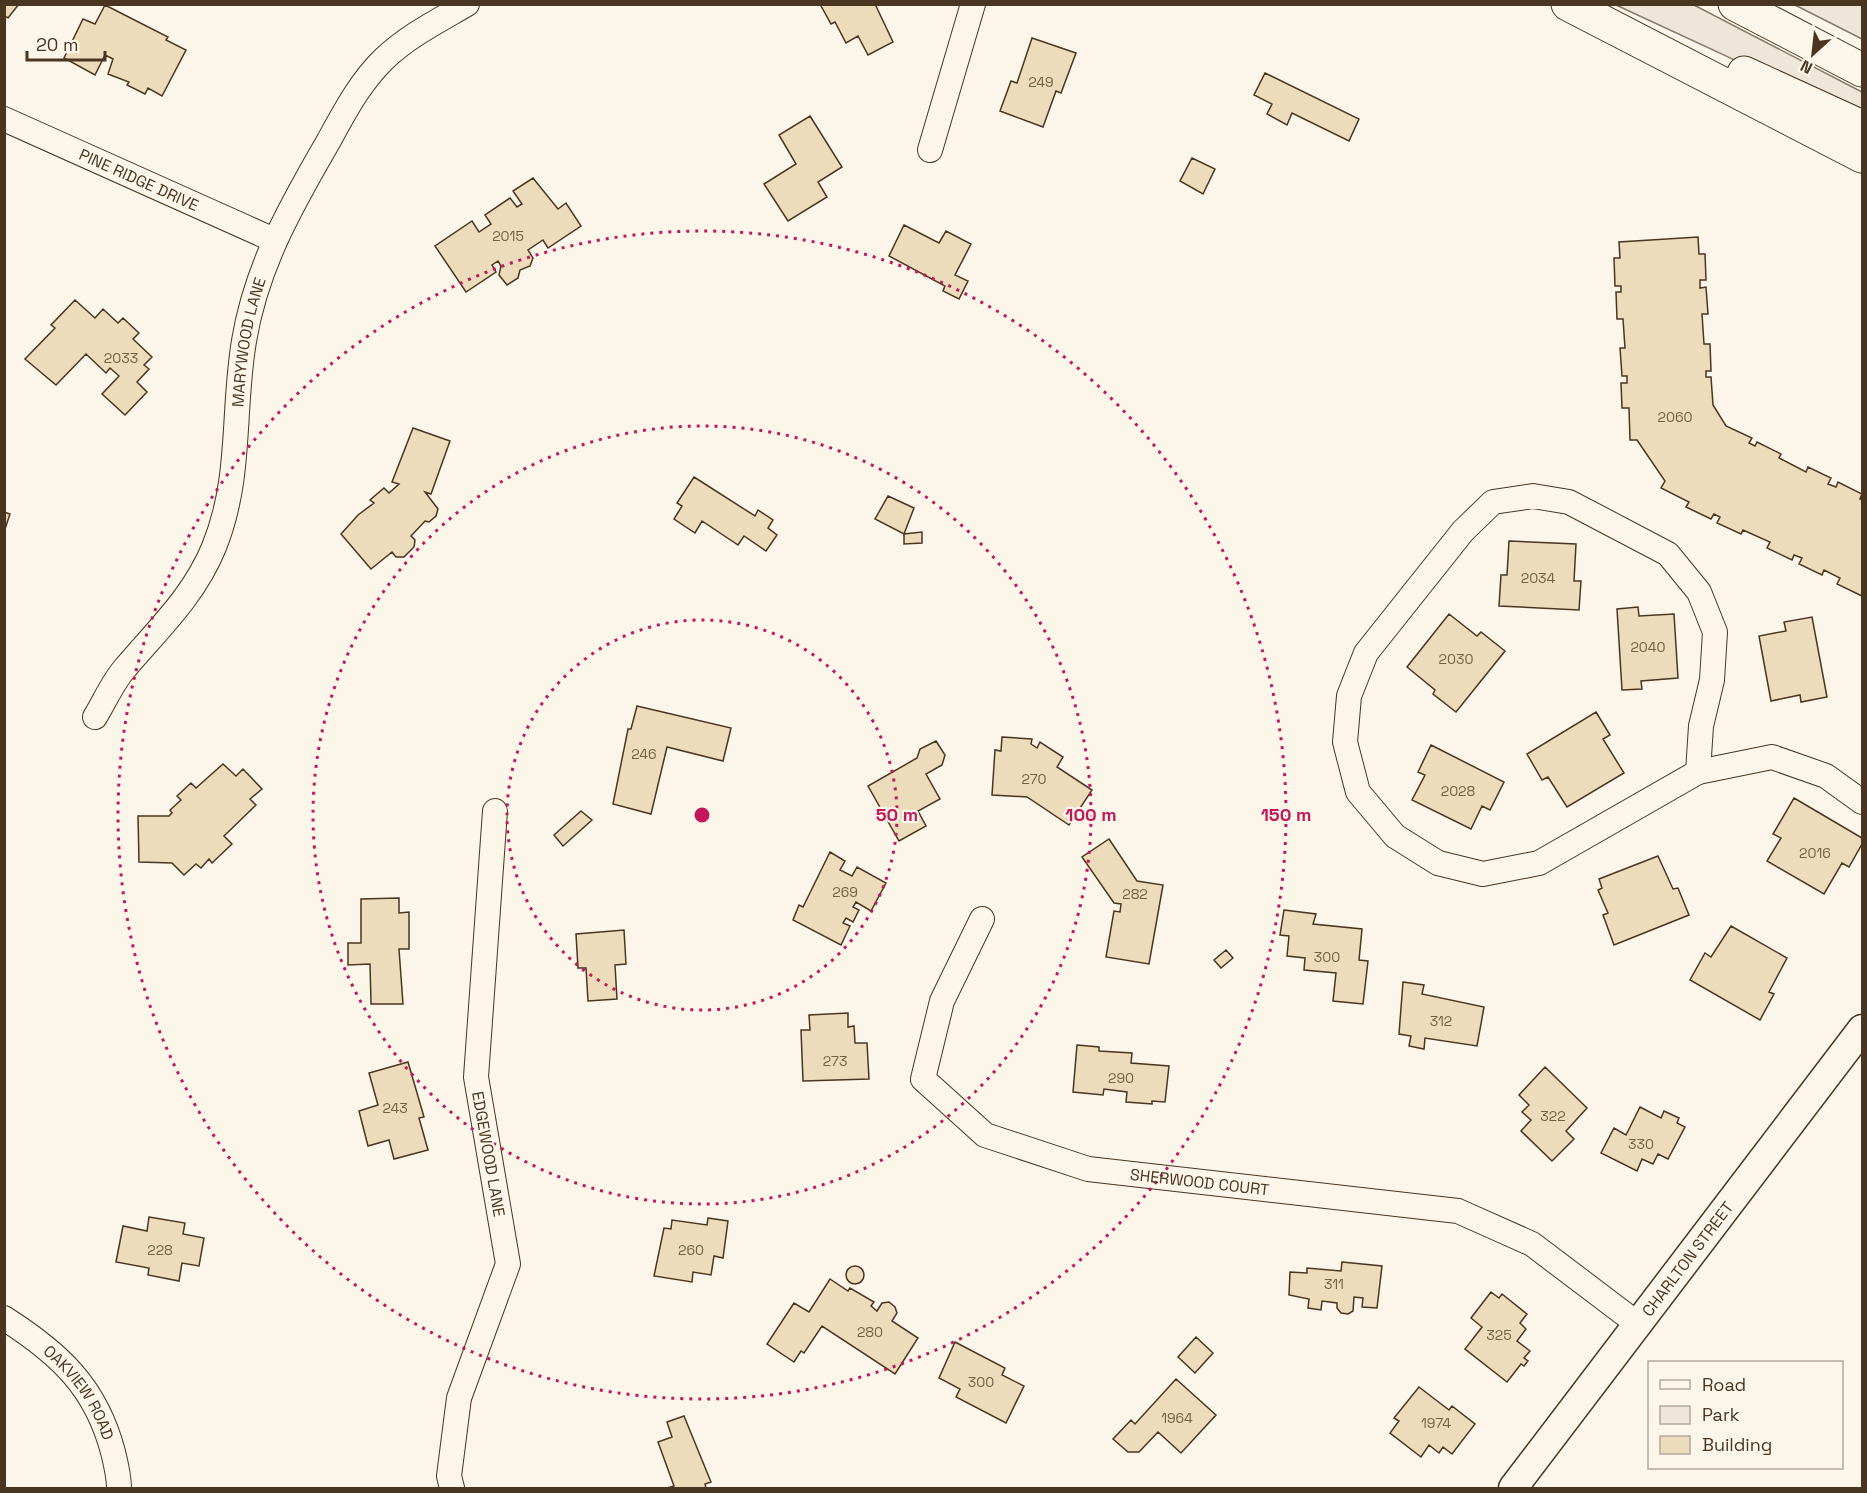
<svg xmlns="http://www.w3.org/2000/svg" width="1867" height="1493" viewBox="0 0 1867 1493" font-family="'Space Grotesk',sans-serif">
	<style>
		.green { fill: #ede6d9; stroke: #887966; stroke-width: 1.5 }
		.building { fill: #ecdcbc; stroke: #4a3520; stroke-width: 1.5 }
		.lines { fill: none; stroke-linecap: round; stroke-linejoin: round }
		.minor-casing { stroke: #4a3520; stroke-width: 26 }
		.tertiary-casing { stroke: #4a3520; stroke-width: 31 }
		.trunk-casing { stroke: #4a3520; stroke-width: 35 }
		.minor { stroke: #fbf6e9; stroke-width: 24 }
		.tertiary { stroke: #fbf6e9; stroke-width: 28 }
		.trunk { stroke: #fbf6e9; stroke-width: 33 }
		.ring { fill: none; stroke: #c2185b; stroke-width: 3; stroke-dasharray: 3 6 }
		.labels { text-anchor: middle; stroke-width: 4.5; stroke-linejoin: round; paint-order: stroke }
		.number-label { font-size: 14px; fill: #725f47 }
		.street-label { font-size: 16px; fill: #4a3520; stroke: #fbf6e9 }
		.centre { fill: #c2185b; stroke: #fbf6e9; stroke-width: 3 }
		.ring-label { font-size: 18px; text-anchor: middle; font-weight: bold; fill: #c2185b; stroke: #fbf6e9; stroke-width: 4.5; stroke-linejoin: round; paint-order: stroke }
	</style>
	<rect width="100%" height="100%" fill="#fbf6e9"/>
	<path class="green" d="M1616,5H1694L1862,92V119Z
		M1795,5H1862V39Z"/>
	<path class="building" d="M4,4H19L8,18L4,15Z
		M820,4H875L893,42L868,55L858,36L846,43L835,22L831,24Z
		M105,5L168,37L166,40L186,50L162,96L148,88L145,94L127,85L129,82L108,74L113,59L105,55L95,75L64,58L83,19L95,24Z
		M1032,38L1076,53L1061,93L1056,91L1043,127L1000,111L1011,81L1017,83Z
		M1265,73L1359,119L1349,141L1292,113L1287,125L1267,114L1272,104L1254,95Z
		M810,116L842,167L818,182L827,197L788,221L764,184L796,164L779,135Z
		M1192,158L1215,169L1203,194L1180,181Z
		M533,178L558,209L566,203L581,226L548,248L543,240L528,250L533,258L530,266L520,270L518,278L507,285L499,275L501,266L498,261L492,265L496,272L466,292L435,246L472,221L479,232L491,224L485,215L510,198L517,207L522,204L513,191Z
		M904,225L939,243L946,231L971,244L955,275L968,281L959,299L943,291L945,286L889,256Z
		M1698,237L1699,254H1705L1706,280H1700V288L1706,287L1708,314H1702L1704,344H1710L1711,371H1706V377H1711L1713,405L1726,426L1752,438L1749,443L1755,446L1757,442L1781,454L1779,458L1806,472L1808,467L1831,478L1828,484L1836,487L1838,482L1862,494L1860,499L1862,500V596L1837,584L1840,578L1824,570L1822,575L1799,564L1802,558L1794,555L1792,560L1767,548L1770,542L1743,530L1741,534L1717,523L1720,517L1714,514L1711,519L1686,507L1689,502L1661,488L1665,481L1637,440H1630L1629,408H1622L1621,383H1627V376H1622L1620,348H1625L1623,319H1617L1616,292H1621V286H1615L1614,258H1620L1619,242Z
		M75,300L95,318L103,309L118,323L123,318L139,333L133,339L152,357L144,365L149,369L137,382L147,392L125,415L102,394L119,376L110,368L106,373L86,354L56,385L25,359L55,328L51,325Z
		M413,428L450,441L431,494L425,492L438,509L436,516L429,522L425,521L411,536L415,540L414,547L404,557H396L392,552L371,569L341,534L358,515L374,503L370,500L384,488L389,493L399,484L392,482Z
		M694,477L755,516L758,510L773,520L768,528L777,535L766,551L744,536L738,545L702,521L695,533L674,519L682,506L677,503Z
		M888,496L914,508L904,534L875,519Z
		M4,512L10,514L4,532Z
		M922,532V543L904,544V534Z
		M1509,541L1576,544L1574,581H1581L1579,610L1499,606L1501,575H1507Z
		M1638,607L1639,616L1674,614L1678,678L1641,681L1642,689L1622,690L1617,609Z
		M1449,614L1477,636L1481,632L1505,651L1456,712L1433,694L1435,690L1407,667Z
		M1812,617L1827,697L1801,702L1800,695L1771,701L1759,636L1786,631L1784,622Z
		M637,706L731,728L723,761L667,747L651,814L613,804L628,729H631Z
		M1596,712L1610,735L1603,739L1624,773L1567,807L1548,777L1542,780L1527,754Z
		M1002,737L1032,739L1031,744L1037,748L1040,742L1063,757L1057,767L1092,790L1069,825L1027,797L992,795L995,750L1001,751Z
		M936,741L945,755L942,765L926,774L940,799L918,811L926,826L899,841L868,786L917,758L920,749Z
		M1431,745L1504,782L1490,810L1482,806L1471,829L1412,800L1425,775L1418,772Z
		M223,764L236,776L243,769L262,789L250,799L256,805L224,836L232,844L212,863L209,859L201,868L196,864L184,875L172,863L139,862L138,816H169L172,813L170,810L181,800L177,796L191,783L196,788Z
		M1794,798L1862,838V844L1849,867L1842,863L1824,894L1767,861L1781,838L1773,834Z
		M581,811L592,820L563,846L554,835Z
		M1109,839L1137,881L1163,885L1149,964L1106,957L1114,911L1120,912L1121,904L1114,903L1082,857Z
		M830,852L845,861L840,870L852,876L857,867L886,883L871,911L856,902L853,907L859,910L853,922L846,918L843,923L850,926L841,945L793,920L799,905L803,907Z
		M1658,856L1673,889L1678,888L1689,915L1614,945L1603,915L1608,913L1598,890L1602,888L1599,879Z
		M399,898V913L409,912V949H399L403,1004H371L370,964L348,965V943H361V899Z
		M1284,910L1316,914L1313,924L1362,929L1359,960L1368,961L1363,1004L1333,1001L1336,973L1304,970L1305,958L1287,956L1289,936L1280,935Z
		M1731,926L1787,958L1769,992L1774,994L1760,1020L1690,980L1705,953L1711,957Z
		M624,930L626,964L615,965L617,999L588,1001L586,968H578L576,934Z
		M1226,950L1233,958L1221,968L1214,960Z
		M1403,982L1424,985L1422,994L1484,1007L1477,1046L1425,1038L1424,1049L1409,1046L1411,1036L1399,1034Z
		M848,1013V1027L854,1026L855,1043H867L869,1079L803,1081L801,1030H810L809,1015Z
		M1077,1045L1099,1047V1051L1132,1053L1131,1063L1169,1066L1165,1102L1152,1101V1104L1126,1102L1127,1092L1104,1089L1103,1095L1073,1092Z
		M408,1062L424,1117L419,1118L428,1150L394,1159L389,1140L368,1146L359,1111L378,1105L369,1073Z
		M1545,1067L1587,1108L1566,1131L1574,1139L1552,1161L1521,1131L1531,1120L1522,1112L1529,1105L1519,1095Z
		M1640,1107L1661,1118L1664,1111L1679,1118L1677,1123L1685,1127L1668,1159L1658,1154L1653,1164L1642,1159L1637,1171L1601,1153L1614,1128L1626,1135Z
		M149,1217L185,1223L183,1234L204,1238L199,1266L182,1263L179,1281L148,1275L149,1268L116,1262L123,1226L147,1231Z
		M708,1218L728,1221L723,1258L714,1256L711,1275L693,1272L692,1282L654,1276L664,1228L671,1229L672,1220L707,1225Z
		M1342,1262L1382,1266L1377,1308L1362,1307L1363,1298L1354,1297L1353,1311L1348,1314L1341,1313L1337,1308V1303L1322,1301L1321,1310L1308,1308L1309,1299L1289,1295L1290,1272L1307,1273V1268L1341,1271Z
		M846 1275a9 9 0 1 1 18 0a9 9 0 1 1-18 0Z
		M830,1279L848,1291L850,1288L874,1302L871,1306L877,1311L882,1303L889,1302L895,1307L897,1313L892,1321L918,1338L895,1374L822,1326L804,1353L801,1351L794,1362L767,1344L794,1303L809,1312Z
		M1491,1292L1499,1298L1502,1294L1527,1314L1520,1323L1526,1329L1517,1341L1530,1351L1524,1358L1528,1361L1524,1366L1521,1364L1507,1382L1465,1349L1482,1327L1471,1318Z
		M1196,1337L1213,1353L1195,1373L1178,1357Z
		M955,1342L1005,1368L1002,1375L1024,1386L1006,1423L956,1397L960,1389L939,1378Z
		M1176,1379L1216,1415L1181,1453L1158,1432L1139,1452H1128L1113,1439L1131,1420L1135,1424Z
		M1419,1387L1449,1410L1452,1406L1475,1424L1452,1454L1443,1447L1439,1453L1429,1445L1421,1457L1390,1433L1399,1421L1394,1418Z
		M684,1416L711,1482L705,1484L706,1488H667L674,1486L658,1442L672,1437L667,1422Z"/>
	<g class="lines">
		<g class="minor-casing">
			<g id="minor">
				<path id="s1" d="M4,119L274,240"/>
				<path d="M930,150L973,4"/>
				<path d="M1533,496L1569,502L1668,554L1699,592L1715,632L1712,680L1701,726L1698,772L1539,863L1483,874L1438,863L1395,836L1358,792L1345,742L1349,696L1366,653L1463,531L1493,502Z"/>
				<path id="s2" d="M95,717C105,701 113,681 126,667C159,628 194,596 214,547C242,478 232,412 244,341C256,267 291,206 328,142C344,113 360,82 384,59C408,36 438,21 467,4"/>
				<path d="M1698,772L1772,757L1826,776L1862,802"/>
				<path id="s3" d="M982,919L942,1001L923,1079L985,1135L1088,1169L1458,1211L1532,1244L1639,1325"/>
				<path id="s4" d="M4,1318C59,1353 96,1387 113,1452C116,1464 119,1476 119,1488"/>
				<path d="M452,1488L449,1476L459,1398L508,1264L476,1077L495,811"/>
			</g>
		</g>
		<g class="tertiary-casing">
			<g id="tertiary">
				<path id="s5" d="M1513,1488L1862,1029"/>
			</g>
		</g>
		<g class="trunk-casing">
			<path id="trunk" d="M1568,4L1862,156
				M1735,4L1862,70
				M1744,73L1862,127"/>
		</g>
		<use href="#minor" class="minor"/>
		<use href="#tertiary" class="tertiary"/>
		<use href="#trunk" class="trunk"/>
	</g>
	<g class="ring">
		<circle cx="702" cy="815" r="195"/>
		<circle cx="702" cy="815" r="389"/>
		<circle cx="702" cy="815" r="584"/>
	</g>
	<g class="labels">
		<g class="number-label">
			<text x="1041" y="87">249</text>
			<text x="508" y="241">2015</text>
			<text x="121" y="363">2033</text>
			<text x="1675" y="422">2060</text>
			<text x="1538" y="583">2034</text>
			<text x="1648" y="652">2040</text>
			<text x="1456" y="664">2030</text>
			<text x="644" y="759">246</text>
			<text x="1034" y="784">270</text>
			<text x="1458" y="796">2028</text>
			<text x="1815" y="858">2016</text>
			<text x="845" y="897">269</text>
			<text x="1135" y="899">282</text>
			<text x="1327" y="962">300</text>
			<text x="1441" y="1026">312</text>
			<text x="835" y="1066">273</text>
			<text x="1121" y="1083">290</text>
			<text x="395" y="1113">243</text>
			<text x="1553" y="1121">322</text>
			<text x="1641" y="1149">330</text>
			<text x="160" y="1255">228</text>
			<text x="691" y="1255">260</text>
			<text x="1334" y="1289">311</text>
			<text x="870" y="1337">280</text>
			<text x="1499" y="1340">325</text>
			<text x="981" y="1387">300</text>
			<text x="1177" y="1423">1964</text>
			<text x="1436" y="1428">1974</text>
		</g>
		<g class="street-label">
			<text dy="6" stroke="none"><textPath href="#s1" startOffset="148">PINE RIDGE DRIVE</textPath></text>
			<text dy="6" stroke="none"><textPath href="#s2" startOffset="417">MARYWOOD LANE</textPath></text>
			<text transform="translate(489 1154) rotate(80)" y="6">EDGEWOOD LANE</text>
			<text dy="6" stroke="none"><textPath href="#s3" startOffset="476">SHERWOOD COURT</textPath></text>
			<text dy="6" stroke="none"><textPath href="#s5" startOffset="288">CHARLTON STREET</textPath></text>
			<text dy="6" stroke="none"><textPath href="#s4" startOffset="108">OAKVIEW ROAD</textPath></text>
		</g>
	</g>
	<circle cx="702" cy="815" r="9" class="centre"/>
	<g class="ring-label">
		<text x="897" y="821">50 m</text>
		<text x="1091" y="821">100 m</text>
		<text x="1286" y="821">150 m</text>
	</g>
	<rect width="1867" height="1493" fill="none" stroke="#4a3520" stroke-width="12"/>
	<rect x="1648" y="1361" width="195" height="108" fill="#fbf6e9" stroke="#b4a999" stroke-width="1.5"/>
	<rect x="1660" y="1380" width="30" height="9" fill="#fbf6e9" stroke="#b4a999" stroke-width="1.5"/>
	<text x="1702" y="1391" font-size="18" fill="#4a3520">Road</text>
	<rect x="1660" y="1406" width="30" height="18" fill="#ede6d9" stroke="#b4a999" stroke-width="1.5"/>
	<text x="1702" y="1421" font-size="18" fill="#4a3520">Park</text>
	<rect x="1660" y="1436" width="30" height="18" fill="#ecdcbc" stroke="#b4a999" stroke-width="1.5"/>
	<text x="1702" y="1451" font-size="18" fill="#4a3520">Building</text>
	<g transform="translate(1813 54) rotate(207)" stroke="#fbf6e9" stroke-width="4.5" paint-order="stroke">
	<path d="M0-4.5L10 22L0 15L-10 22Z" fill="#4a3520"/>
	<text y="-9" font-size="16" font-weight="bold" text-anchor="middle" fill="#4a3520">N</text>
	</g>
	<path d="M27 51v9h78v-9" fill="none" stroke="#4a3520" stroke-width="3"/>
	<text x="36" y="51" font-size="18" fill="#4a3520" stroke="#fbf6e9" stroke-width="4.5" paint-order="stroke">20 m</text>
</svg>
